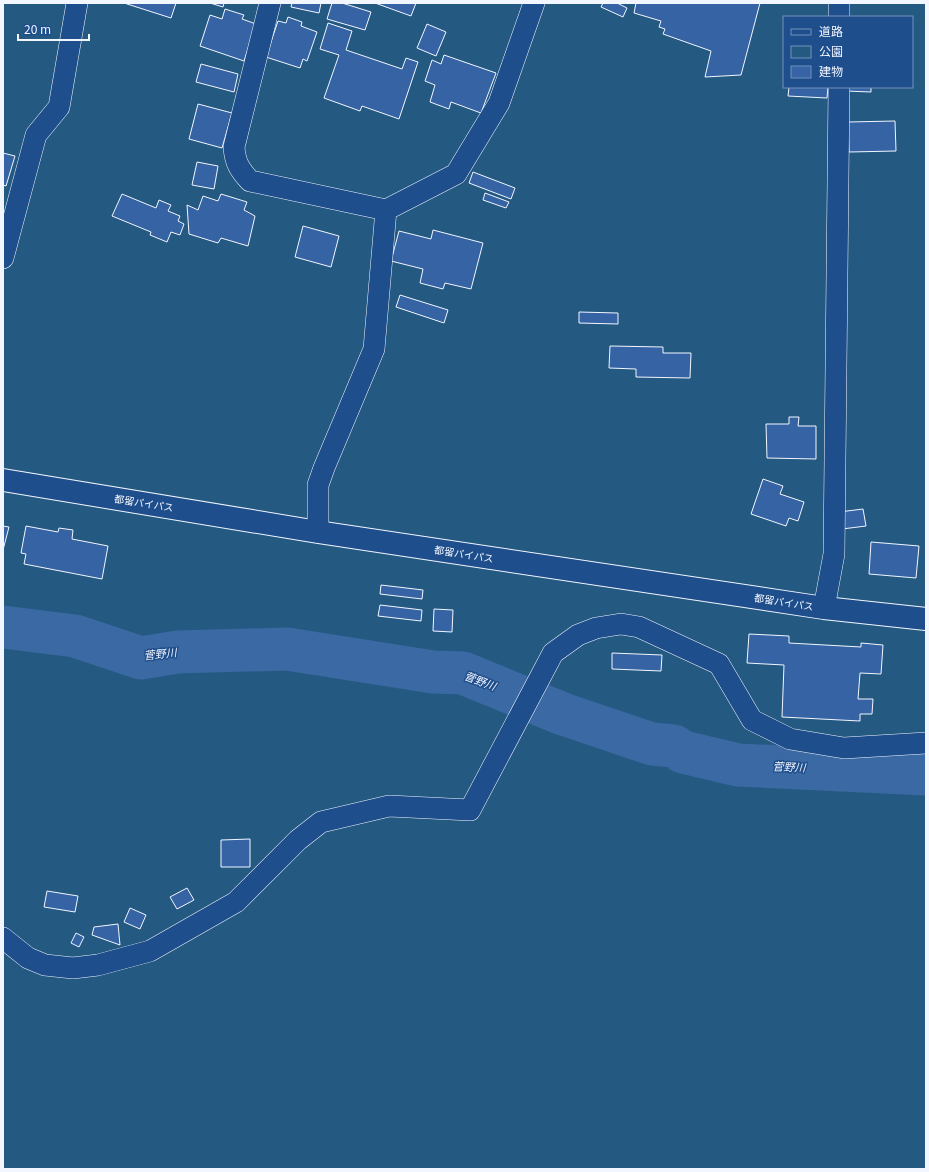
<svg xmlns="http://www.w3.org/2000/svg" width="929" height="1172" viewBox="0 0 929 1172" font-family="Georgia,'Noto Sans JP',serif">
	<rect width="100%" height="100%" fill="#1f4e8c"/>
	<path fill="#245a82" stroke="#a8bbd7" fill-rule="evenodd" d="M3,3H926V1169H3ZM784,17H912V87H784Z"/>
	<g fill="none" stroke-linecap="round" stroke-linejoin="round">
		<path stroke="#3b69a3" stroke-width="43" d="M3,627L75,636L141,658L178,652L287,649L433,672L463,673L563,714L652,744L674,746L683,752L738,765L926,774"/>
	</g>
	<path fill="#3563a3" stroke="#f2f6ff" d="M124,3H176L171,18Z
		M210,3H224L223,7Z
		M292,3H321L319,13L291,7Z
		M332,3H342L371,12L365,30L327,19Z
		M375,3H416L411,16Z
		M603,3H617L627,8L623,17L601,7Z
		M636,3H760L741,75L705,77L711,51L663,34L665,29L659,27L661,21L634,13Z
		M225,9L244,15L242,19L256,24L244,61L200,46L210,15L222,19Z
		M288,17L302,22L301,26L317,32L307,61L303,59L300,68L266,57L278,21L286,23Z
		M328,23L352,31L346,50L402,69L406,58L418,62L399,119L362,106L360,111L324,98L339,55L320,49Z
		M427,24L446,32L436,56L417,48Z
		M444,55L496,73L481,113L451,102L449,109L430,102L435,85L425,81L432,60L441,64Z
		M201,64L238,74L234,92L196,82Z
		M789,87H828L827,98L788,96Z
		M847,87H871V92L846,91Z
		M198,104L232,113L222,148L189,139Z
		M895,121L896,151L849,152L848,122Z
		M3,153L15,156L6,186L3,185Z
		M197,162L218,166L214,189L192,185Z
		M473,172L515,188L511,199L469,183Z
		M485,193L509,202L506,208L483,200Z
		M122,194L156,208L159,200L171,205L168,211L180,216L178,221L184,224L180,235L171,232L167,242L150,235L151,232L112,216Z
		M221,194L247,202L244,210L255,216L248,246L221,238L218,243L189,234L187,205L198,210L203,196L218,201Z
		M303,226L339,236L331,267L295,257Z
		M433,230L483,243L471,289L445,283L443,289L420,283L423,269L391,261L399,231L431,239Z
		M400,295L448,310L444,323L396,307Z
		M579,312L618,313V324L579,323Z
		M610,346L663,347V353H691L690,378L636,377V369L609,368Z
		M789,417H799L798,426H816V459L767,458L766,424H789Z
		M763,479L783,486L780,494L804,502L798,521L789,518L786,526L751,514Z
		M863,509L866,526L842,529L839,512Z
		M3,526L9,527L3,550Z
		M26,526L58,532L59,528L73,530L72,539L108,546L102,579L24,564L26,554L21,553Z
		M871,542L919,546L916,578L869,574Z
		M381,585L423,590L422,599L380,594Z
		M380,605L422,610L421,621L378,616Z
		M434,609L453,610L452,632L433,631Z
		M749,634L789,636V643L861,647V643L883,645L881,674L860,673L858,699H873L872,714H860V721L782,717L784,665L747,663Z
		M612,653L662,655L661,671L612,669Z
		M250,839V867H221V840Z
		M187,888L194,900L177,909L170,897Z
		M47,891L78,896L75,912L44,907Z
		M130,908L146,915L140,929L124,922Z
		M118,924L120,945L92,935L94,927Z
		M76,933L84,937L79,947L71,943Z"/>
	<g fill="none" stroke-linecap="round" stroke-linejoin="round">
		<g stroke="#f2f6ff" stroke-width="22">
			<path id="street" d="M270,3L234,147C235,163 240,170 250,181L386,210L456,174L499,103L534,3
				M839,17V3
				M3,258L36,135L59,107L77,3
				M318,532V485L324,468L374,349L386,210
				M824,608L834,554L839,87
				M3,938L28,958L45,965L73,968L98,965L150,951L236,902L298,840L321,822L389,806L470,810L553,653L578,635L596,628L621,624L639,627L719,664L752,720L790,739L844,748L926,743"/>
		</g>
		<g stroke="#f2f6ff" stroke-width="24">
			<path id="highway" d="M3,480L318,532L824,608L926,619"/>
		</g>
		<use href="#street" stroke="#1f4e8c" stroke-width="21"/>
		<use href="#highway" stroke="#1f4e8c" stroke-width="22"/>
	</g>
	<g text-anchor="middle" stroke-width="3" stroke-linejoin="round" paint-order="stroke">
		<g font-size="10" fill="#f2f6ff" stroke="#1f4e8c">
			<text transform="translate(144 503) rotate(9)" y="4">都留バイパス</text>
			<text transform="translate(464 554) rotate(9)" y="4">都留バイパス</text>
			<text transform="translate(784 602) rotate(9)" y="4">都留バイパス</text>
		</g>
		<g font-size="11" font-style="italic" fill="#f2f6ff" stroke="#1f4e8c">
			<text transform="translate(160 654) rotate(-6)" y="4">菅野川</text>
			<text transform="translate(480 681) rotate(20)" y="4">菅野川</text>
			<text transform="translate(789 767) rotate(3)" y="4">菅野川</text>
		</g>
	</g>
	<rect width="929" height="1172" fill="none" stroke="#f2f6ff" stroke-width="8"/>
	<rect x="783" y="16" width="130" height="72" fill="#1f4e8c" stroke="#7391ba"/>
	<rect x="791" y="29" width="20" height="6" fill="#1f4e8c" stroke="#7391ba"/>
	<text x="819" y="36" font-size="12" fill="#f2f6ff">道路</text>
	<rect x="791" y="46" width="20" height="12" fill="#245a82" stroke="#7391ba"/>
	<text x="819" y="56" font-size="12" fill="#f2f6ff">公園</text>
	<rect x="791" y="66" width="20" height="12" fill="#3563a3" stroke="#7391ba"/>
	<text x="819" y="76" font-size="12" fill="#f2f6ff">建物</text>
	<path d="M18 34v6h71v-6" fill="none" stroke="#f2f6ff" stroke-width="2"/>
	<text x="24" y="34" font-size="12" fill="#f2f6ff" stroke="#1f4e8c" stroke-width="3" paint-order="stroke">20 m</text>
</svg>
